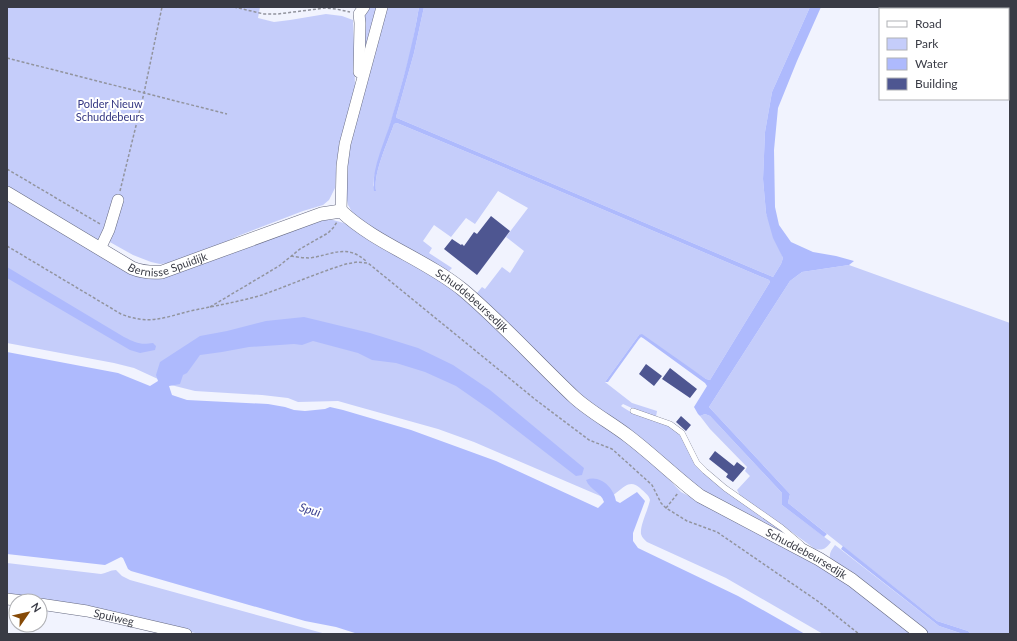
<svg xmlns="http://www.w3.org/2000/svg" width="1017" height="641" viewBox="0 0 1017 641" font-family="Lato,sans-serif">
	<rect width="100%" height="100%" fill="#f1f3fe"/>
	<path fill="#c5cdfa" d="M7,7H260L258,18L274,22L290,20L326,14L342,16L353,20L355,86L337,158L335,188L329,200L323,205L303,211L238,236L213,248L171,263L160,264L151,262L133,255L108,241L102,255L7,190Z
		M367,7H379L369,42L361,59L362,20Z
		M385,7H419L411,51L393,115L374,177L373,185L376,191C373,173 388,142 394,124L397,123L491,162L769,280L770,282L710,380L706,379L639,335L605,382L632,403L657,411L656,417L636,410L623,404L621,406C626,409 632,413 637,415C649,420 663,422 674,429C686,437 687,455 697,465C728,494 762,517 797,541L703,493L587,402L479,300L477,293L482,287L485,289L502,267L510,273L524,251L506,237L528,208L498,191L475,224L466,218L451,237L434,225L423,241L432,248L429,253L452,268L449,271L442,270L355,217L348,205L345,190L348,146Z
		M424,7H810L772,92L765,132L763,179L766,213L783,258L781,264L773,277L397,118L396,117L414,53Z
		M7,201L131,273C148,281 152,279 170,275L321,218L333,220L344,223L436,274L664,474L681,492L817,561L913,634H823L726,578L647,542C645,540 642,538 641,534C640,525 648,510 650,500C649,495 644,492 640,488C626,475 618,498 605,498L474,442L438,429L352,405L338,401L298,402L288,398L262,395L195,391L171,385L134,368L114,363L7,343Z
		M849,265L1010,323V634H971L968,631L937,621L788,503L790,494L709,407L790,281L802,272Z
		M705,414L710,416L782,493V505L831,542C826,548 824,551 815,549L771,517L742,499L737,490L750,476L745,471L747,467L710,429L700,416Z
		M835,545L939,626L963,634H926L831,561C828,554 831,551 835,545Z
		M7,563L101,574C107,573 110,570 116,570L122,576L130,580L326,634H199L101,609L7,597Z"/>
	<path fill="#aebafd" d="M419,7H424L414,53L396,117L397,118L773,277L781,264L783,258L773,238L766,213L763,179L765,132L772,92L810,7H821L797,61L778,108L774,150L775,207L779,225L791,242L813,252L836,256L854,261L849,265L802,272L790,281L709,407L790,494L788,503L827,534L824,537L782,505V493L710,416L705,414L700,416L698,414L694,407L707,386L705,383L643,338L641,337L639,339L608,382H605L639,335L642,334L706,379L710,380L770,282L769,280L491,162L397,123L394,124C388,142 373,173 376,191H374C371,168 386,140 392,117C403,81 413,44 419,7Z
		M7,267L124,337C136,343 140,345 153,343L156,346L155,350L140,353L130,350L7,278Z
		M304,317L370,333L418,348L453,365L490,390L584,468L582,475L576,476L492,411L456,386L425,372L396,363L372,360L358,353L313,341L302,345L294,344L249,347L222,352L200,355L187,373L183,375L180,384L169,386L172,395L187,400L268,404L285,407L294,410L305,411L325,409L330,407L343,410L411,430L496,461L598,508L604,502C601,492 590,490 586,480C600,474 614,488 616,501L620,503L637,492L645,501L633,533V541L638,548L738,596L805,634H358L336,627L305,621L131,571L128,569L123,558L121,557L105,565L7,554V352L118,373L150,386L158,381L156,375L160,362L200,336L227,331L266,321Z
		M843,546L937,621L968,631L971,634H963L939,626L841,549Z"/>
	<path fill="#4e5691" d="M491,216L510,231L477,275L444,249L452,239L461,245L462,244L464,246L474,232L477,234Z
		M646,364L662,376L654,386L639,374Z
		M670,368L697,389L690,398L662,379Z
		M681,416L691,425L686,431L676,422Z
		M715,451L734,466L737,462L745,468L733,482L726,477L728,474L709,459Z"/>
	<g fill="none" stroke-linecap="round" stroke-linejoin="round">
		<g stroke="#656980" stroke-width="6">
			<path id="service" d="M633,411L670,424L682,433L697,463L705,471L725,488L782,528L801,544"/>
		</g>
		<g stroke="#656980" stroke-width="12">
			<g id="minor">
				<path d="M359,72L360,23L359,14L364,7"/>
				<path d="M341,211L342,166L345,144L382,7"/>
				<path d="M100,249L109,230L118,200"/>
				<path d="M7,599L23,601"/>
				<path id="s1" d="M40,604L87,611L186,634"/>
			</g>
		</g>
		<g stroke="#656980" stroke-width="14">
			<g id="tertiary">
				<path id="s2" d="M7,193L132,268C142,272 151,273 162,272L321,214L341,211C376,244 425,259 463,290C502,323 537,362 574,397C589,411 611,423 628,436C653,455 675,477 700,496L819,559L852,580L921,634"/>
			</g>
		</g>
		<path stroke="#92949e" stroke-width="1.5" stroke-dasharray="3 2" stroke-linecap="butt" d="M234,7L264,14H278L325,8L336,9L350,12
			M7,58L227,114
			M7,169L100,224
			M120,191L144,93L162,7
			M7,246L121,314C149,325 163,318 190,311C214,306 238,302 262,295C290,285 317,273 346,264L357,262L368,263L536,400L589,440L612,449L621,457L652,485L661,503L666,508L687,521L717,532L819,602L859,634
			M291,256C297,257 304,258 310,258C332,255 347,243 367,262
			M210,307L279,266L300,249L328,233L333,228L337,222
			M666,508L678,493"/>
		<use href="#service" stroke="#fff" stroke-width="5.5"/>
		<use href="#minor" stroke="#fff" stroke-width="11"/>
		<use href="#tertiary" stroke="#fff" stroke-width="13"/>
	</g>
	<g text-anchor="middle" stroke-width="4" stroke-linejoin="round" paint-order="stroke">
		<g font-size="11" fill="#333682" stroke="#fff">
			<text x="110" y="108">Polder Nieuw<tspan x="110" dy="13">Schuddebeurs</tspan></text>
		</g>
		<g font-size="11" fill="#393b45" stroke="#fff">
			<text dy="4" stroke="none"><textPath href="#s2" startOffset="183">Bernisse Spuidijk</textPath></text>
			<text dy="4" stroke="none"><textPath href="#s2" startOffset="525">Schuddebeursedijk</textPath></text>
			<text dy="4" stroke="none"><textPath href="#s2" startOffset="947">Schuddebeursedijk</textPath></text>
			<text dy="4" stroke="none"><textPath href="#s1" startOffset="75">Spuiweg</textPath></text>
		</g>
		<g font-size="12" font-style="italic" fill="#3e4391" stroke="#fff">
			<text transform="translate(310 510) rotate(17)" y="4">Spui</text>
		</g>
	</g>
	<rect width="1017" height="641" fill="none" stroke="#393b45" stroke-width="16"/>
	<rect x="879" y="8" width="130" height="92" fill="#ffffff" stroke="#b0b1b5"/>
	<rect x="887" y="21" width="20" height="6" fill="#ffffff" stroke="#b0b1b5"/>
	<text x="915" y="28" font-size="12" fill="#393b45">Road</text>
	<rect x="887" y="38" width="20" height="12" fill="#c5cdfa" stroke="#b0b1b5"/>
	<text x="915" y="48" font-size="12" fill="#393b45">Park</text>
	<rect x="887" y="58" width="20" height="12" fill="#aebafd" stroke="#b0b1b5"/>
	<text x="915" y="68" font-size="12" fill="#393b45">Water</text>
	<rect x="887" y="78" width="20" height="12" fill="#4e5691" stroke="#b0b1b5"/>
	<text x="915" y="88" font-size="12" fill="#393b45">Building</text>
	<g transform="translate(28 613) rotate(56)"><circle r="19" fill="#ffffff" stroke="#b0b1b5"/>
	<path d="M0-3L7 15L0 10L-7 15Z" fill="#864a06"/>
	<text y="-6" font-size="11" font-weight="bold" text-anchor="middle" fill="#393b45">N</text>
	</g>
</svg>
